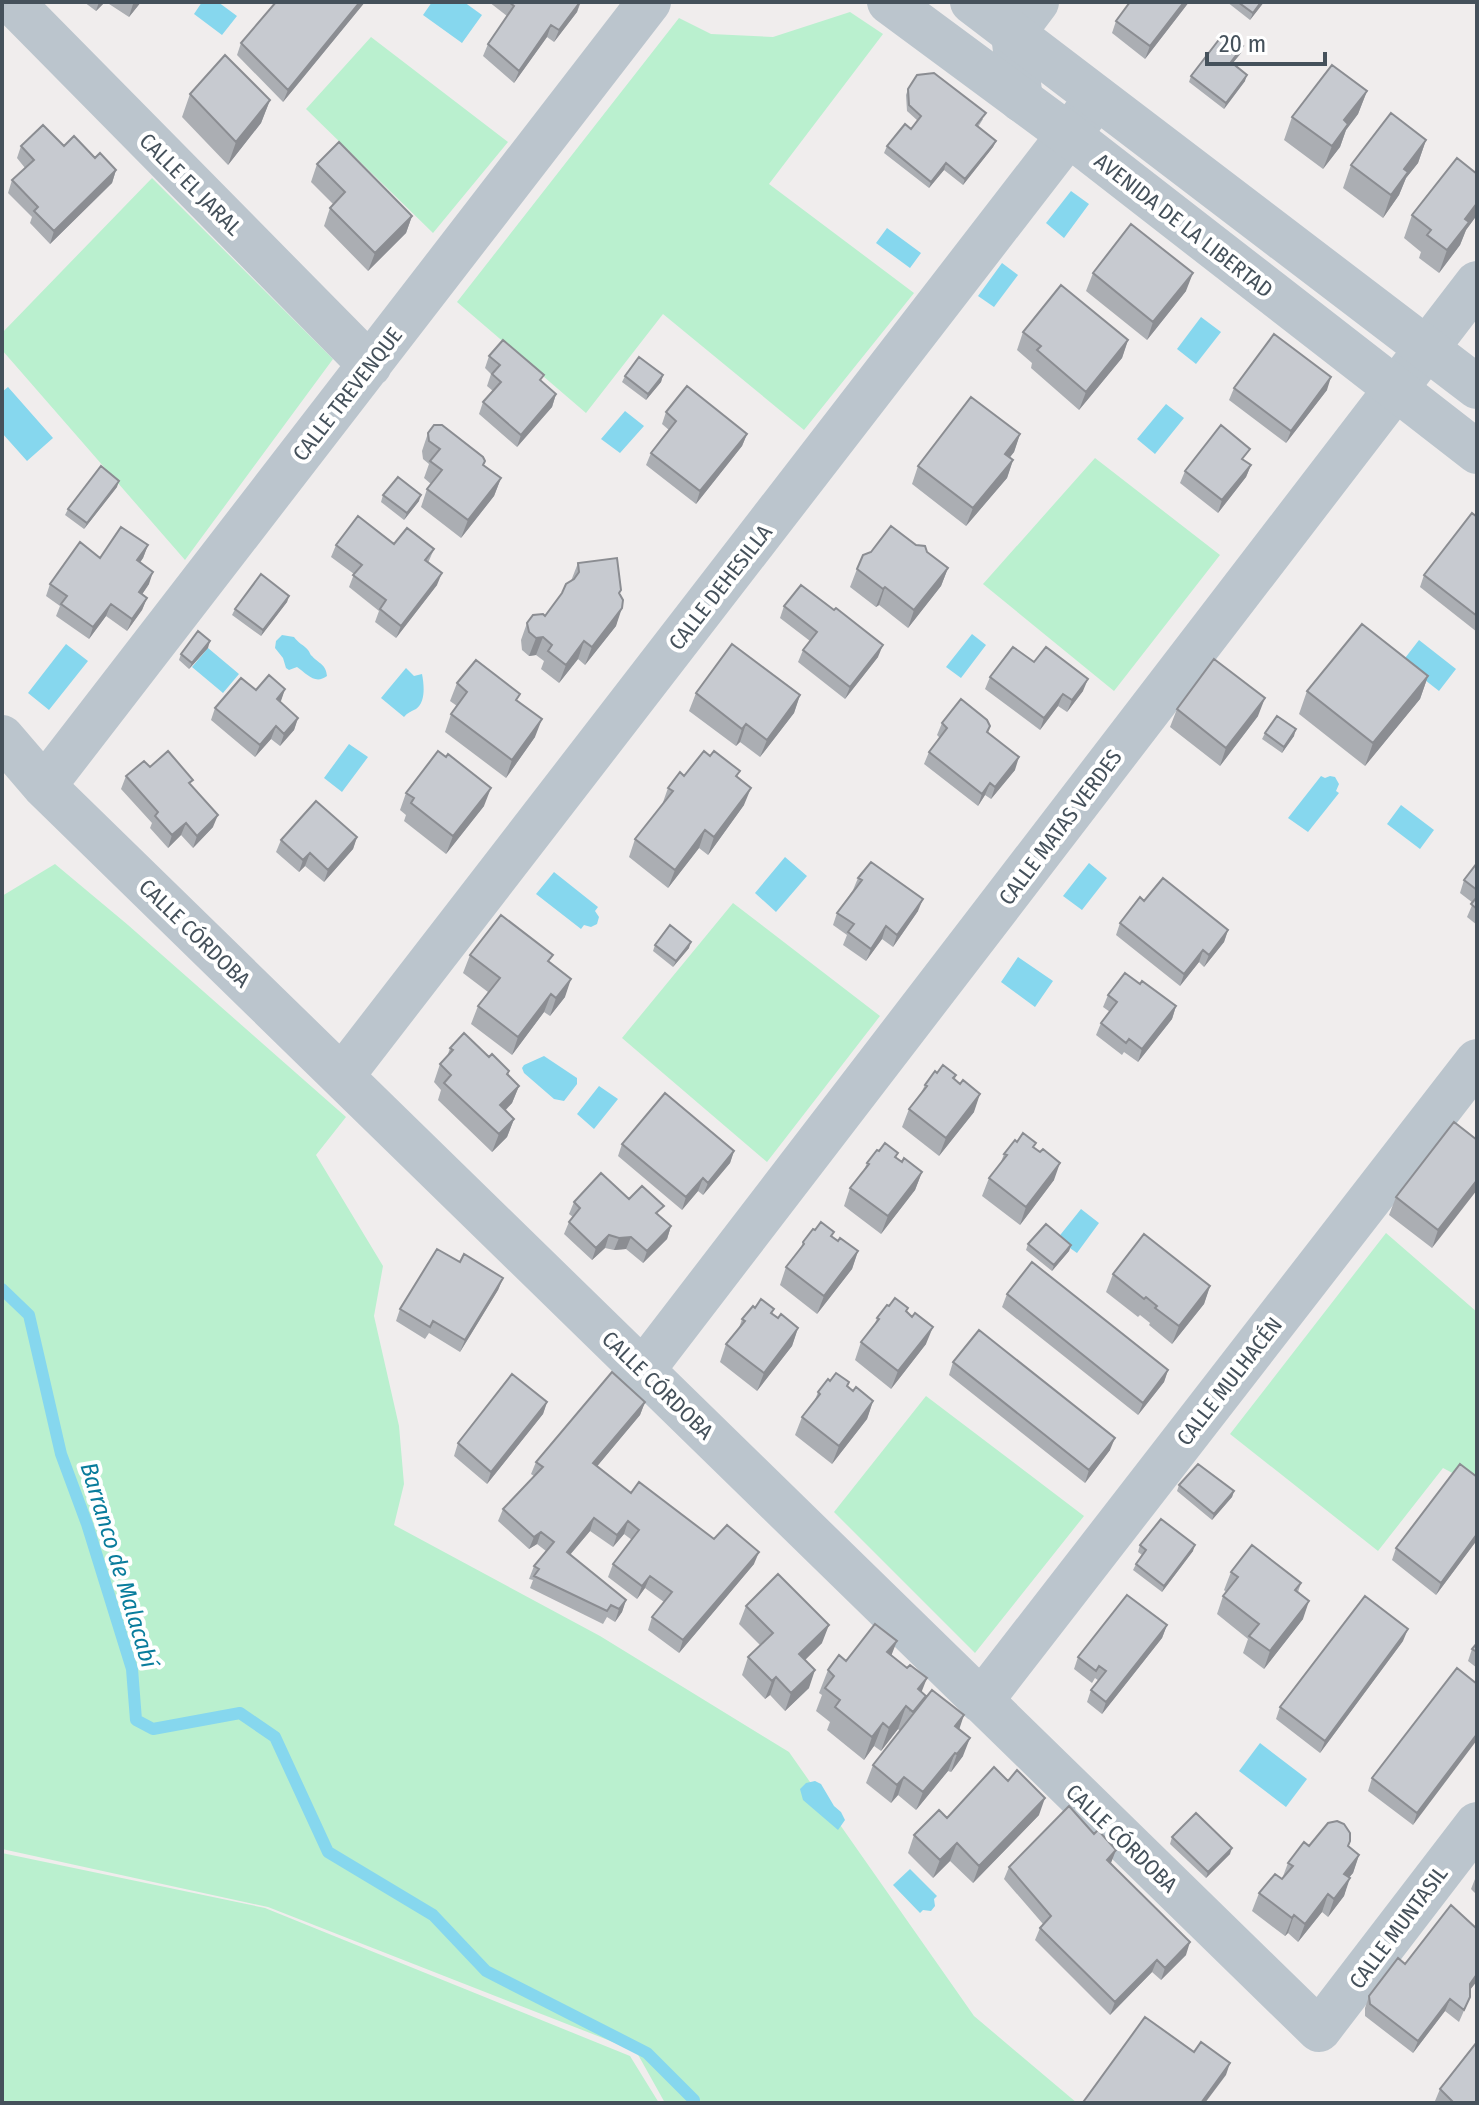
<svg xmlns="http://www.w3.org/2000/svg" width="1479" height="2105" viewBox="0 0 1479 2105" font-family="'Fira Sans Condensed',sans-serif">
	<rect width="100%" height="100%" fill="#f0eded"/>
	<path fill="#baf0cf" d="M850,12L883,34L769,184L914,293L804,430L663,314L586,413L457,302L679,18L711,34L773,37Z
		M371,37L508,142L433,233L306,109Z
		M152,178L333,359L185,560L2,350V333Z
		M1095,458L1220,555L1114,691L983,584Z
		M55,864L128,925L346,1117L316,1155L383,1266L374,1316L399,1426L404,1484L394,1525L600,1636L789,1752L974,2016L1077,2103H665L636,2051L268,1907L2,1849V896Z
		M733,903L880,1016L767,1162L622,1038Z
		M1386,1233L1477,1312V1486L1443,1468L1378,1551L1230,1434Z
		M926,1396L1084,1516L975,1653L834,1512Z
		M2,1853L265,1908L630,2056L659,2103H2Z"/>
	<path fill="#86d7ee" d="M202,2H218L237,16L222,35L194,14Z
		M432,2H464L482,15L462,43L423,15Z
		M1071,191L1089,204L1064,238L1046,223Z
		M887,228L921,253L910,268L876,243Z
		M1002,263L1018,275L994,307L978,296Z
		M1201,317L1221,332L1196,364L1177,349Z
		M8,387L53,438L27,461L2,433V392Z
		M1166,404L1184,418L1155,454L1137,439Z
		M625,411L644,426L620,453L601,439Z
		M972,634L986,645L961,678L946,667Z
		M282,635L294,637C298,643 304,645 308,650C310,652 310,655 312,656C319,664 326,664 327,676C315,685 307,674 297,667L289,670L286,668L283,658L275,648L276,641Z
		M1419,640L1456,669L1439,691L1402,662Z
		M66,644L88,661L49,710L28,693Z
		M208,648L239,674L223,693L192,667Z
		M406,668L414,676L422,674C424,684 426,702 416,709C412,711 407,713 404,717L381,698Z
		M349,744L368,757L342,792L324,778Z
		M1321,776L1325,778L1330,776L1335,777L1339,784L1336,791L1339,793L1308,832L1288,818Z
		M1401,805L1434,830L1420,849L1387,824Z
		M785,857L807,876L776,912L755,893Z
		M1089,863L1107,878L1082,910L1063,896Z
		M554,872L598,907L595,911L599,917L597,924L591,927L584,925L581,929L536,894Z
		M1018,957L1053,981L1035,1007L1001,982Z
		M544,1056L577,1078V1084L564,1101L554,1099L524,1073L522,1068L524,1065Z
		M599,1086L618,1099L594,1129L577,1114Z
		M1081,1209L1099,1223L1077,1253L1057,1239Z
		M1260,1743L1307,1779L1286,1807L1239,1771Z
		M815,1781L821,1784L834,1806L841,1812L845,1820L838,1830L803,1800L800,1789L806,1783Z
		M910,1869L937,1896L934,1899L935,1906L931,1911L923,1910L920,1913L893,1885Z"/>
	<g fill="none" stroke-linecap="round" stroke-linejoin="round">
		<path stroke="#86d7ee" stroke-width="12" d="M2,1289L29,1315L61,1454L87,1524L132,1669L136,1720L153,1729L240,1713L275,1737L328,1852L433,1915L486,1971L647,2053L694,2100V2103"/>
		<path stroke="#bbc5cd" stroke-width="44" d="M12,2L370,365
			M1021,100L1013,34L1037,2
			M2,737L44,786L1319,2030L1477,1824
			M44,786L649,2
			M342,1076L1097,98
			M643,1370L1477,283
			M981,1701L1477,1061"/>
		<path stroke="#bbc5cd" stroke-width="44" d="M889,2L1069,135L1477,452
			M972,2L1477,387"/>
	</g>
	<path fill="#abaeb3" d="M84,2H105L96,11Z
		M106,2H141L129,17Z
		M276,2H365L283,102L237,55L241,43Z
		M489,2H581L577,12L554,42L547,37L514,83L483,56L488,44L507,16Z
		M1189,2L1145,59L1112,33L1116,21Z
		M1227,2H1264L1250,20Z
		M1241,53L1232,64L1245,81L1224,109L1189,82L1191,76Z
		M908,89L983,119L978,127L996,141L993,147L963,185L944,170L929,188L884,153L887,146L911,129L918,121L907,111L906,95Z
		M1367,91L1358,114L1346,130L1340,147L1323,169L1284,140L1292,117Z
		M190,94L270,100L261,123L228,165L182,117Z
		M1426,140L1418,163L1406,178L1399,195L1383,218L1343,188L1351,165Z
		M21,146H64L95,158L116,170L112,183L50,244L30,223L32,217L8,193L12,180L25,168L17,158Z
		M317,164L412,216L406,233L368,271L324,226L330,208L333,204L311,182Z
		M1477,174V215L1466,230L1460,245L1439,273L1419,258L1421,252L1404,238L1412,215Z
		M1093,273L1186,291L1147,340L1086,291Z
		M1023,332L1128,340L1122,358L1079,410L1031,368L1032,363L1017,350Z
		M489,356L542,382L556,394L552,407L517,447L479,414L483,402L493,391L487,386L491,374L485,368Z
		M663,375L661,382L646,400L622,382L625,376Z
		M1234,388L1327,390L1286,443L1229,400Z
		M666,412L747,434L742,446L696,504L646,465L651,453L669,430L662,424Z
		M428,433L484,465L501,478L494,496L461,538L421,507L427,489L431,484L424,478L429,464L423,459L422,451Z
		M1020,434L1014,452L1010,457L1013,460L1007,478L966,526L912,484L918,466Z
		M1245,461L1251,465L1246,477L1218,513L1180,483L1185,471Z
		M117,487L84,529L65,515L68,509Z
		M383,495L419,501L404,520L381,502Z
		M1477,517V632L1420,587L1424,575Z
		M394,544L434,549L428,563L437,585L396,638L375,622L379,611L349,587L354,574L331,557L336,545Z
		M148,545L143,558L140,562L149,584L142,594L147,598L142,610L127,631L106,616L89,639L56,616L60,606L46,596L50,584L100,558Z
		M916,545L948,568L941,586L908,628L879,605L876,607L850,587L857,569Z
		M578,563L620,595L616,626L585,665L578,659L559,683L541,669L544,661L536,655L529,656L522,650L521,640L527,623L545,616L571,581Z
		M289,596L287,602L261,636L232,615L235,609Z
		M784,606L878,657L845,699L798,662L803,650L810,641L780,618Z
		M208,648L189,669L179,660L181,654Z
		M1034,662L1083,691L1067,712L1058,706L1040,730L985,689L990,677Z
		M1428,676L1420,699L1365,766L1299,714L1307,691Z
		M457,683L517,701L535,737L506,778L445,732L451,714L457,706L450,701Z
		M285,689L280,702L298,718L294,730L280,746L271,739L255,757L211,720L215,708L256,690Z
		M696,693L800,695L794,713L760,757L740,742L736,746L689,711Z
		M1177,709L1258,716L1220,766L1170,727Z
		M942,723L990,726L988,733L1015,770L991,799L985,795L978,806L924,764L929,752L940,738L937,735Z
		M1265,733L1294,736L1282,753L1262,739Z
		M710,756L740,771L737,777L744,805L708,855L699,848L668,888L629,857L635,839L662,805L668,788Z
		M150,767L191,786L213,827L193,848L181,835L168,848L150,828L152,823L121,789L126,776Z
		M406,793L484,806L446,854L404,821L406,815L400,810Z
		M357,837L353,849L324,882L305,866L299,872L276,852L281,840Z
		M1477,863V925L1467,917L1473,903L1460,893L1464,880Z
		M858,878L918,911L893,947L882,939L866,961L843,945L847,935L833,925L837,913L853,890Z
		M1144,901L1228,930L1224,942L1204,967L1199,962L1180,986L1116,935L1120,923Z
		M655,945L689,948L673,967L653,951Z
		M470,955L550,963L565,997L550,1016L544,1012L512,1055L471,1024L478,1006L488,992L463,973Z
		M1140,984L1176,1006L1172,1019L1138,1062L1124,1052L1122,1055L1096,1035L1101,1023L1110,1012L1103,1007L1108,995Z
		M450,1048L489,1057L509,1071L508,1075L519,1086L512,1103L505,1111L514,1119L507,1137L492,1152L438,1100L441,1090L434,1082L440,1064L447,1057Z
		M937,1073L956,1075L955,1079L974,1112L939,1156L902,1127L909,1109L921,1093L925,1085Z
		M1477,1140L1432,1248L1389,1215L1396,1197Z
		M1017,1142L1035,1148L1054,1180L1020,1225L982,1196L989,1178L1001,1162L1004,1154Z
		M622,1144L734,1151L730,1163L703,1195L698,1191L682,1210L618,1156Z
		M879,1151L898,1153L896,1158L922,1172L915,1190L881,1234L844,1206L850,1188L864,1170L867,1163Z
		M629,1199L660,1216L671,1226L667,1239L643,1263L626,1249L614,1250L605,1248L592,1260L564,1234L569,1222L573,1217L569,1214L574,1202Z
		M815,1230L834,1232L832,1236L838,1241L858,1251L852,1269L817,1314L780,1285L786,1267L800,1250L803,1242Z
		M1028,1244L1071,1245L1069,1251L1052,1271L1026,1250Z
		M460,1262L503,1278L498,1290L460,1352L429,1333L425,1339L396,1321L400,1309Z
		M1113,1274L1210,1286L1204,1304L1172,1344L1149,1325L1150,1323L1140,1315L1138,1317L1106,1292Z
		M1007,1294L1168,1370L1164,1382L1138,1415L1002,1307Z
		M889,1306L907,1312L926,1344L891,1389L855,1360L861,1342L874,1326L877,1318Z
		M755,1308L774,1309L772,1314L798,1328L792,1346L757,1391L720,1362L726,1344L739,1328L742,1319Z
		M953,1362L1110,1450L1085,1483L949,1375Z
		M830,1381L847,1387L873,1401L867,1419L832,1464L795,1435L802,1417L815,1400L818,1392Z
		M547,1402L543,1414L487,1484L454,1456L458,1443Z
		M645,1402L640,1415L597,1466L631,1493L714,1539L754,1564L679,1653L648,1630L652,1617L664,1602L645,1588L637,1599L608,1577L613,1564L632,1540L624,1534L613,1547L590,1531L570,1555L626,1600L622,1612L615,1622L607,1617L603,1624L530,1588L533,1580L529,1579L534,1566L546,1551L537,1544L529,1549L498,1521L503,1509L534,1476L531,1474L536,1462Z
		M1179,1485L1234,1491L1232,1497L1212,1520L1177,1491Z
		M1477,1540L1436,1595L1392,1560L1396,1548Z
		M1140,1545L1193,1551L1162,1592L1133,1570L1136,1564L1142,1555L1138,1552Z
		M1231,1572L1301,1583L1298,1592L1303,1619L1264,1669L1243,1653L1248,1639L1217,1614L1223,1596L1226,1592L1224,1590Z
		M746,1606L822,1643L805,1660L809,1688L785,1711L770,1695L765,1699L742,1675L748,1657L760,1645L739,1624Z
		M1167,1625L1162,1638L1102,1714L1087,1702L1091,1690L1099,1681L1095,1678L1092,1683L1074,1669L1078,1657Z
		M1403,1641L1320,1753L1276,1719L1280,1707Z
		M1477,1643V1668L1468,1661L1472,1649Z
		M891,1656L922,1692L925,1700L959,1729L963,1756L951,1772L948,1771L916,1810L898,1795L891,1803L866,1783L873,1765L900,1731L898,1729L881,1751L874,1746L864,1760L827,1730L830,1722L816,1711L822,1695L819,1693L828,1670L846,1661Z
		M1477,1684L1413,1825L1368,1791L1372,1778Z
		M1039,1815L973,1883L950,1861L933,1878L908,1853L914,1835L947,1818Z
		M1172,1837L1230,1854L1206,1878L1170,1844Z
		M1309,1846H1349L1359,1855L1353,1873L1349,1877L1344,1896L1328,1917L1322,1912L1298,1942L1288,1933L1285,1936L1252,1911L1259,1893L1282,1879L1288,1863Z
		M1111,1863L1186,1955L1161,1980L1152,1972L1110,2015L1035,1940L1040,1928L1043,1924L1004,1879L1009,1867Z
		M1477,1874V1895L1471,1889Z
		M1477,1929V1981L1470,1990V1997L1459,2022L1445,2011L1413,2053L1365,2016V2008L1369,1996L1405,1964Z
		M1440,2089L1477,2103H1437L1435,2101Z"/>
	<path fill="#8b8d92" d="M99,2H105L96,11Z
		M135,2H141L129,17L133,4Z
		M360,2H365L283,102L288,90Z
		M580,2L577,12L554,42L559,30Z
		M1184,2H1189L1145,59L1150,46Z
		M1261,2H1264L1250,20L1253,13Z
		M551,25L547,37L514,83L519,71Z
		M1243,46L1241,53L1228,69L1231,62Z
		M1247,75L1245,81L1224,109L1226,103Z
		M1367,91L1358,114L1346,130L1340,147L1323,169L1332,146L1344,120Z
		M270,100L261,123L228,165L236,142Z
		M1426,140L1418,163L1406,178L1399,195L1383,218L1391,195L1404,169Z
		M996,141L993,147L963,185L965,179Z
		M946,163L944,170L929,188L931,182Z
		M116,170L112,183L50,244L54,231Z
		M1477,203V215L1466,230L1460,245L1439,273L1447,250L1465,219Z
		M412,216L406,233L368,271L375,253Z
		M1193,273L1186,291L1147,340L1153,322Z
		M1128,340L1122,358L1079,410L1086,392Z
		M663,375L661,382L646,400L648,394Z
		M1331,377L1327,390L1286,443L1291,431Z
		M556,394L552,407L517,447L521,435Z
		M747,434L742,446L696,504L700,491Z
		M1020,434L1014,452L999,471L1005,454Z
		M1013,460L1007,478L966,526L973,508Z
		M1251,465L1246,477L1218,513L1222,500Z
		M501,478L494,496L461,538L468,520Z
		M119,481L117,487L84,529L87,523Z
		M421,495L419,501L404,520L407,513Z
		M148,545L143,558L133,573L137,560Z
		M948,568L941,586L908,628L914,610Z
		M153,572L149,584L135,605L139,592Z
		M442,573L437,585L396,638L401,626Z
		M885,587L879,605L876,607L883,589Z
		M289,596L287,602L261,636L263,630Z
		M147,598L142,610L127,631L132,619Z
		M111,604L106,616L89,639L93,627Z
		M622,608L616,626L585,665L592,647Z
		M543,637L536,655L529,656L536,638Z
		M210,641L208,648L189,669L192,663Z
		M584,641L578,659L559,683L566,665Z
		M883,645L878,657L845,699L850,687Z
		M1428,676L1420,699L1365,766L1373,743Z
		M1088,679L1083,691L1067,712L1072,700Z
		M285,689L281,701L272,712L277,699Z
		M1063,694L1058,706L1040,730L1044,718Z
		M800,695L794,713L760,757L767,740Z
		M1265,698L1258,716L1220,766L1226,748Z
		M298,718L294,730L280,746L284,734Z
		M542,719L535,737L506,778L512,760Z
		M746,724L740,742L736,746L742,729Z
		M276,726L271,739L255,757L260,745Z
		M1296,729L1294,736L1282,753L1284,747Z
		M1019,757L1015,770L991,799L995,787Z
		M990,783L985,795L978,806L982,794Z
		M491,788L484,806L446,854L453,836Z
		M751,788L744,805L708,855L714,837Z
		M218,815L213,827L193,848L197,836Z
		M186,823L181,835L168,848L172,835Z
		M705,830L699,848L668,888L675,870Z
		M357,837L353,849L324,882L328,870Z
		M310,853L305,866L299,872L303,860Z
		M923,899L918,911L893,947L897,935Z
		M886,926L882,939L866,961L871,949Z
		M1228,930L1224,942L1204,967L1209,955Z
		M691,942L689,948L673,967L676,961Z
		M1203,950L1199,962L1180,986L1184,974Z
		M571,979L565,997L550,1016L556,998Z
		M551,994L544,1012L512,1055L518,1037Z
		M1176,1006L1172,1019L1138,1062L1142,1049Z
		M519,1086L512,1103L493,1123L500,1105Z
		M980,1094L974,1112L939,1156L946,1138Z
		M514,1119L507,1137L492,1152L499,1134Z
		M734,1151L730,1163L703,1195L708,1183Z
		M1060,1163L1054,1180L1020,1225L1026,1207Z
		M922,1172L915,1190L881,1234L888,1216Z
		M703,1178L698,1191L682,1210L686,1197Z
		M1477,1180V1190L1432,1248L1438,1230Z
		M671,1226L667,1239L643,1263L647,1251Z
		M609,1235L605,1248L592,1260L596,1248Z
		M631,1237L626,1249L614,1250L619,1238Z
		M1071,1245L1069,1251L1052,1271L1054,1265Z
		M858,1251L852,1269L817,1314L824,1296Z
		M503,1278L498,1290L460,1352L465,1340Z
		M1210,1286L1204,1304L1172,1344L1179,1326Z
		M933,1327L926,1344L891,1389L898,1371Z
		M798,1328L792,1346L757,1391L764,1373Z
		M1168,1370L1164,1382L1138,1415L1143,1403Z
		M873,1401L867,1419L832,1464L839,1446Z
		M547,1402L543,1414L487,1484L491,1472Z
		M645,1402L640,1415L589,1476L593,1463Z
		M1115,1438L1110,1450L1085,1483L1089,1470Z
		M1234,1491L1232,1497L1212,1520L1214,1514Z
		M594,1518L590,1531L562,1564L567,1552Z
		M628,1521L624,1534L613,1547L617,1535Z
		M541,1532L537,1544L529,1549L534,1537Z
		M1477,1534V1540L1436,1595L1441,1583Z
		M1195,1545L1193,1551L1162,1592L1164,1586Z
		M759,1552L754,1564L679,1653L683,1640Z
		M650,1576L645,1588L637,1599L642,1586Z
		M626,1600L622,1612L615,1622L619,1609Z
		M1309,1601L1303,1619L1264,1669L1270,1651Z
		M829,1625L822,1643L793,1672L799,1654Z
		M1167,1625L1162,1638L1102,1714L1106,1702Z
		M1408,1629L1403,1641L1320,1753L1325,1741Z
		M897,1641L888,1664L887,1652Z
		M815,1670L809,1688L785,1711L791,1693Z
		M776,1677L770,1695L765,1699L772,1681Z
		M927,1678L918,1701L909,1712L918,1689Z
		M906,1706L898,1729L881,1751L889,1728Z
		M964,1715L958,1733L955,1726Z
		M883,1723L874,1746L864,1760L872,1737Z
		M1477,1734V1740L1413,1825L1417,1813Z
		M970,1738L963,1756L951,1772L957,1754Z
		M955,1753L948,1771L916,1810L923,1792Z
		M904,1777L898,1795L891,1803L897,1785Z
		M1045,1798L1039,1815L973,1883L979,1866Z
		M957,1843L950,1861L933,1878L940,1860Z
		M1232,1848L1230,1854L1206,1878L1208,1872Z
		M1116,1850L1111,1863L1103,1872L1107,1860Z
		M1359,1855L1353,1873L1338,1891L1344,1874Z
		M1350,1878L1344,1896L1328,1917L1334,1899Z
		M1328,1894L1322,1912L1298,1942L1305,1924Z
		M1294,1915L1288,1933L1285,1936L1292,1918Z
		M1190,1942L1186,1955L1161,1980L1165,1968Z
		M1157,1960L1152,1972L1110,2015L1115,2002Z
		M1477,1974V1981L1465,1996L1470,1984Z
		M1450,1999L1445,2011L1413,2053L1418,2041Z
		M1230,2063L1226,2075L1205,2103H1201Z"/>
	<path fill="#c7cad0" stroke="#8b8d92" stroke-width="2" d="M276,2H360L288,90L241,43Z
		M509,2H580L559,30L551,25L519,71L488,44L514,6Z
		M1130,2H1184L1150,46L1116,21Z
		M1238,2H1261L1253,13Z
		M1224,33L1243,46L1231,62L1247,75L1226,103L1191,76Z
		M225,55L270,100L236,142L190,94Z
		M1332,65L1367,91L1344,120L1348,124L1332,146L1292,117Z
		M934,73L986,113L976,125L996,141L965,179L946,163L931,182L887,146L905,124L911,129L921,116L909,105L908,89L917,75Z
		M1391,113L1426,140L1404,169L1408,172L1391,195L1351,165Z
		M43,125L64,146L74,136L95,158L100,153L116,170L54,231L34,211L38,207L12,180L34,160L21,146Z
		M339,142L412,216L375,253L330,208L345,192L317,164Z
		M1457,158L1477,174V203L1465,219L1469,222L1447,250L1427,235L1431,230L1412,215Z
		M1131,224L1193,273L1153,322L1093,273Z
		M1061,285L1128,340L1086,392L1037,350L1041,346L1023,332Z
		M1274,334L1331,377L1291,431L1234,388Z
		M503,340L544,375L540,380L556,394L521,435L483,402L501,382L492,374L500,365L489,356Z
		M639,357L663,375L648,394L625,376Z
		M687,386L747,434L700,491L651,453L676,421L666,412Z
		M971,397L1020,434L1005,454L1013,460L973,508L918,466Z
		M434,425H442L483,457L485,461L483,465L501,478L468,520L427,489L442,470L430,461L440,449L429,441L428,433Z
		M1221,425L1250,449L1242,459L1251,465L1222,500L1185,471Z
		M101,466L119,481L87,523L68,509Z
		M398,477L421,495L407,513L383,495Z
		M1472,513L1477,517V616L1424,575Z
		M358,516L394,544L407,528L434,549L425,560L442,573L401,626L380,609L386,600L353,575L362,565L336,545Z
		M891,526L916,545L925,546L927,552L948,568L914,610L885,587L883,589L857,569L863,555L871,552Z
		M121,527L148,545L137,560L153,572L139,592L147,598L132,619L111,604L93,627L61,604L67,596L50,584L80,542L100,558Z
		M617,558L621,590L619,593L623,600L622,608L592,647L584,641L566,665L548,651L552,645L543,637L536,638L529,632L527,623L533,615L543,614L545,616L562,593L566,584L574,579L579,572L578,563Z
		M261,574L289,596L263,630L235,609Z
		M801,585L834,610L836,608L883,645L850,687L803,650L817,632L784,606Z
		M1362,624L1428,676L1373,743L1307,691Z
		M198,631L210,641L192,663L181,654Z
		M732,644L800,695L767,740L746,724L742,729L696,693Z
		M1013,647L1034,662L1046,647L1088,679L1072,700L1063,694L1044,718L990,677Z
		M1214,659L1265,698L1226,748L1177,709Z
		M476,660L520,694L516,700L542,719L512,760L451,714L467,692L457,683Z
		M269,675L285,689L277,699L298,718L284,734L276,726L260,745L215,708L241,678L256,690Z
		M961,699L987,720L990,726L987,732L1019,757L995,787L990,783L982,794L929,752L947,728L942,723Z
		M1277,716L1296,729L1284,747L1265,733Z
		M168,751L193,780L189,783L218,815L197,836L186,823L172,835L155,816L158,812L126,776L144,761L150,767Z
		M438,751L446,757L448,754L491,788L453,836L411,803L414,798L406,793Z
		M704,751L710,756L714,751L740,771L736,776L751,788L714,837L705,830L675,870L635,839L673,791L668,788L680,772L684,776Z
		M316,801L357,837L328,870L310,853L303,860L281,840Z
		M871,862L923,899L897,935L886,926L871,949L848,932L854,924L837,913L862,880L858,878Z
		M1477,863V890L1464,880Z
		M1163,878L1228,930L1209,955L1203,950L1184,974L1120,923L1140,897L1144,901Z
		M1477,897V909L1471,904Z
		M501,915L553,955L548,961L571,979L556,998L551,994L518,1037L478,1006L500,978L470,955Z
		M670,925L691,942L676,961L655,945Z
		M1125,973L1140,984L1142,981L1176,1006L1142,1049L1129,1039L1126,1043L1101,1023L1117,1002L1108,995Z
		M464,1033L489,1057L492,1054L509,1071L507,1074L519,1086L500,1105L514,1119L499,1134L444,1083L451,1075L440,1064L453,1050L450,1048Z
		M943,1065L956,1075L953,1078L960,1084L963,1080L980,1094L946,1138L909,1109L927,1086L925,1085L935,1071L937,1073Z
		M665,1093L734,1151L708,1183L703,1178L686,1197L622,1144Z
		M1454,1122L1477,1140V1180L1438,1230L1396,1197Z
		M1023,1133L1036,1143L1033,1147L1040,1152L1043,1149L1060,1163L1026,1207L989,1178L1007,1155L1004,1154L1015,1140L1017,1142Z
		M885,1143L898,1153L895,1157L902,1162L904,1158L922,1172L888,1216L850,1188L869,1164L867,1163L877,1150L879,1151Z
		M601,1173L629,1199L642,1186L664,1206L656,1213L671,1226L647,1251L631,1237L619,1238L609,1235L596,1248L569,1222L580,1208L574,1202Z
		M821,1222L834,1232L831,1236L838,1241L840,1238L858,1251L824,1296L786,1267L804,1244L803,1242L813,1229L815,1230Z
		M1046,1224L1071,1245L1054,1265L1028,1244Z
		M1144,1234L1210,1286L1179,1326L1155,1308L1157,1306L1146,1297L1144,1299L1113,1274Z
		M437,1249L460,1262L464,1254L503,1278L465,1340L433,1321L430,1327L400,1309Z
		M1032,1262L1168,1370L1143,1403L1007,1294Z
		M895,1298L908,1308L906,1311L912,1317L915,1313L933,1327L898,1371L861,1342L879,1319L877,1318L887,1305L889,1306Z
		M761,1299L774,1309L771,1313L778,1318L781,1314L798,1328L764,1373L726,1344L745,1321L742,1319L753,1306L755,1308Z
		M979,1330L1115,1438L1089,1470L953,1362Z
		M612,1372L645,1402L593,1463L631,1493L639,1482L714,1539L727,1525L759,1552L683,1640L652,1617L672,1592L650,1576L642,1586L613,1564L639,1530L628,1521L617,1535L594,1518L567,1552L626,1600L619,1609L611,1605L607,1611L534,1576L539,1569L534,1566L554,1542L541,1532L534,1537L503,1509L543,1467L536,1462Z
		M836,1373L849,1382L847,1386L853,1391L856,1387L873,1401L839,1446L802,1417L820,1394L818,1392L828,1379L830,1381Z
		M512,1374L547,1402L491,1472L458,1443Z
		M1198,1464L1234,1491L1214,1514L1179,1485Z
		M1460,1464L1477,1477V1534L1441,1583L1396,1548Z
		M1161,1519L1195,1545L1164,1586L1136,1564L1146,1550L1140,1545Z
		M1252,1545L1301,1583L1295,1590L1309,1601L1270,1651L1249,1636L1259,1624L1223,1596L1238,1577L1231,1572Z
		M778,1574L829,1625L799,1654L815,1670L791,1693L776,1677L772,1681L748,1657L773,1633L746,1606Z
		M1127,1595L1167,1625L1106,1702L1091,1690L1106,1671L1099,1666L1096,1671L1078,1657Z
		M1365,1596L1408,1629L1325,1741L1280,1707Z
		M875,1624L897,1641L887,1652L907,1668L910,1665L927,1678L918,1689L926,1696L913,1712L906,1706L889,1728L883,1723L872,1737L835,1707L840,1700L825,1688L834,1676L828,1670L839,1655L846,1661Z
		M1477,1643V1652L1472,1649Z
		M1457,1668L1477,1684V1734L1417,1813L1372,1778Z
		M932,1690L964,1715L955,1726L970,1738L957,1754L955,1753L923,1792L904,1777L897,1785L873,1765Z
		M994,1767L1008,1781L1017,1770L1045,1798L979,1866L957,1843L940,1860L914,1835L939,1810L947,1818Z
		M1069,1806L1094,1834L1098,1830L1116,1850L1107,1860L1190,1942L1165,1968L1157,1960L1115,2002L1040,1928L1051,1916L1009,1867Z
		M1196,1813L1232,1848L1208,1872L1172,1837Z
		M1337,1821L1344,1824L1350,1833V1841L1348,1846L1359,1855L1344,1874L1350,1878L1334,1899L1328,1894L1305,1924L1294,1915L1292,1918L1259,1893L1275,1874L1282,1879L1293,1866L1288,1863L1304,1842L1309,1846L1328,1823Z
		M1451,1905L1477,1929V1974L1470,1984V1997L1464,2010L1450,1999L1418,2041L1370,2004L1369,1996L1398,1958L1405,1964Z
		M1145,2017L1194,2052L1201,2042L1230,2063L1201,2103H1087L1084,2101Z
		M1477,2042V2103H1454L1440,2089Z"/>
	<g text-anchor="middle" stroke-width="8" stroke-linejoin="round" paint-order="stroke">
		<g font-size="22" fill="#45515b" stroke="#fff">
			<text transform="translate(191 184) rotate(45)" y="8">CALLE EL JARAL</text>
			<text transform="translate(1184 225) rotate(38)" y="8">AVENIDA DE LA LIBERTAD</text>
			<text transform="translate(347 394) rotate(-52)" y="8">CALLE TREVENQUE</text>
			<text transform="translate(720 587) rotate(-52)" y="8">CALLE DEHESILLA</text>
			<text transform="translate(1060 827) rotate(-53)" y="8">CALLE MATAS VERDES</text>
			<text transform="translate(195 933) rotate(44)" y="8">CALLE CÓRDOBA</text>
			<text transform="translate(1229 1381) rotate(-52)" y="8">CALLE MULHACÉN</text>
			<text transform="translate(658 1385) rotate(44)" y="8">CALLE CÓRDOBA</text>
			<text transform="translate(1122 1838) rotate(44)" y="8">CALLE CÓRDOBA</text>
			<text transform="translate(1398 1927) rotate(-53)" y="8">CALLE MUNTASIL</text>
		</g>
		<g font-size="24" font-style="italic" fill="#097c9c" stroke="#fff">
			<text transform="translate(119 1565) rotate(73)" y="8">Barranco de Malacabí</text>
		</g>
	</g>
	<rect width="1479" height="2105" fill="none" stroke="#45515b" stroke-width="8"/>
	<path d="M1207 52v12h118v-12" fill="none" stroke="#45515b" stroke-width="4"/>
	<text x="1219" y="52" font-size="24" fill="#45515b" stroke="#ffffff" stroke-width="6" paint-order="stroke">20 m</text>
</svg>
